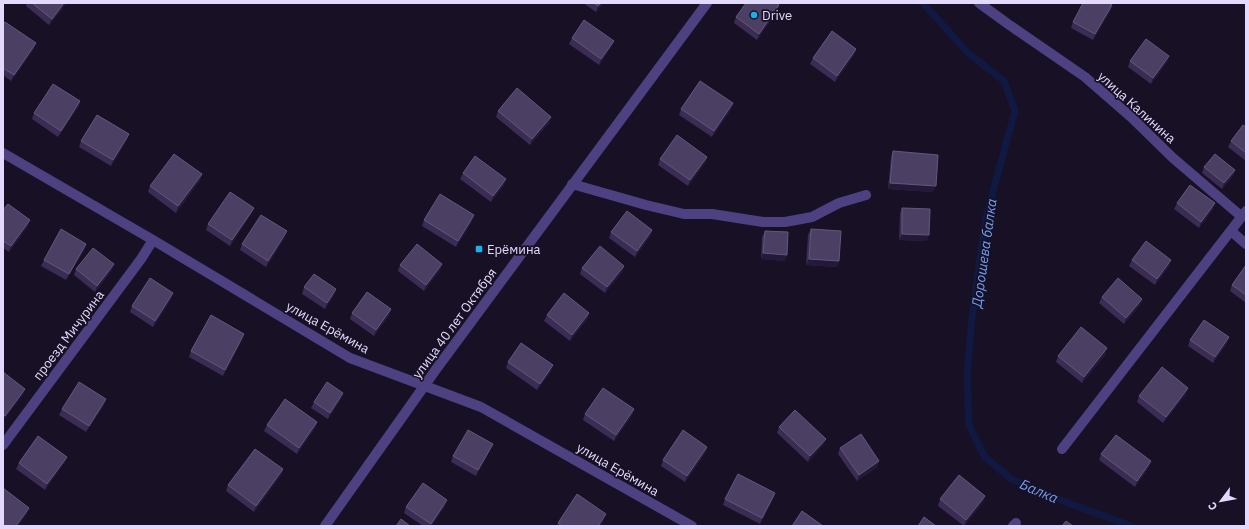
<svg xmlns="http://www.w3.org/2000/svg" width="1249" height="529" viewBox="0 0 1249 529" font-family="'IBM Plex Sans',sans-serif">
	<rect width="100%" height="100%" fill="#181126"/>
	<g fill="none" stroke-linecap="round" stroke-linejoin="round">
		<path stroke="#0f1941" stroke-width="7" d="M923,3L968,53L1004,81L1015,111L986,217L972,317L967,378L969,425L984,456L1011,479L1068,503L1131,526"/>
		<path stroke="#4e4181" stroke-width="10" d="M979,3L1008,24L1085,77L1131,117L1173,158L1242,217
			M3,153L153,240L350,358L481,407L692,526
			M572,184L646,205L684,214H712L763,222H785L812,217L839,203L866,195
			M1231,231L1246,244
			M3,445L141,259L153,240
			M1062,449L1246,211
			M325,526L437,368L707,3
			M1013,526L1016,523"/>
	</g>
	<path fill="#3a2c52" d="M27,3H66L65,5L49,25L26,6Z
		M583,3H603L596,12Z
		M779,5L777,11L757,40L734,23L736,17Z
		M1112,5L1110,11L1093,40L1071,28L1073,22Z
		M3,25L34,49L11,81L3,75Z
		M572,38L611,47L599,65L569,44Z
		M856,49L854,55L835,82L810,64L813,58Z
		M1169,56L1167,62L1151,84L1128,67L1130,61Z
		M80,101L78,107L58,137L32,119L34,113Z
		M733,103L731,109L712,137L679,115L681,109Z
		M498,111L549,123L530,145L496,117Z
		M1246,127V161L1228,147L1231,141Z
		M129,134L127,140L111,166L79,147L81,141Z
		M893,151L933,192L888,189L891,157Z
		M707,157L705,163L688,186L658,165L660,159Z
		M1204,167L1235,170L1233,176L1222,189L1202,173Z
		M463,173L504,185L491,202L460,179Z
		M202,174L200,180L176,213L148,192L150,186Z
		M1177,203L1213,209L1199,228L1174,209Z
		M254,208L251,214L230,246L206,230L208,224Z
		M902,208L927,241L899,240L900,214Z
		M3,210L28,226L9,252L3,248Z
		M424,220L472,221L456,247L422,226Z
		M811,229L839,261L837,267L806,265L808,235Z
		M652,230L650,236L635,257L609,238L611,232Z
		M765,231L785,261L761,259L762,237Z
		M285,237L266,267L240,250L242,244Z
		M86,244L84,250L66,280L41,266L44,260Z
		M1132,260L1169,266L1155,285L1129,266Z
		M442,264L440,270L424,291L398,271L400,265Z
		M1246,265V303L1230,291L1232,285Z
		M624,266L622,272L605,293L580,274L582,268Z
		M76,269L112,270L95,292L74,275Z
		M304,287L336,289L334,295L325,309L302,294Z
		M1102,297L1142,299L1140,305L1124,324L1099,303Z
		M171,299L153,327L130,312L132,306Z
		M391,309L389,315L374,336L350,319L352,313Z
		M589,313L587,319L570,341L544,321L547,315Z
		M1229,337L1227,343L1213,363L1188,346L1190,340Z
		M242,340L223,376L189,357L191,351Z
		M1107,348L1105,355L1082,383L1056,362L1058,356Z
		M508,362L551,371L537,390L506,368Z
		M1186,394L1163,423L1137,402L1139,396Z
		M341,399L328,419L311,408L314,402Z
		M104,405L86,432L59,415L62,409Z
		M634,409L632,415L614,441L583,420L585,414Z
		M317,422L315,428L297,454L264,431L267,425Z
		M779,427L826,439L823,445L808,462L777,433Z
		M493,444L490,450L476,476L451,462L453,456Z
		M707,447L705,453L685,482L661,466L663,460Z
		M840,448L877,467L857,481L838,454Z
		M1101,454L1151,461L1149,467L1135,487L1099,460Z
		M67,457L64,463L45,490L16,469L19,463Z
		M283,469L281,475L254,512L226,491L228,485Z
		M775,493L773,499L760,524L723,505L725,499Z
		M985,496L983,502L964,526L938,506L940,499Z
		M445,506L431,526H423L404,513L406,507Z
		M604,520L600,526H557L558,523Z"/>
	<path fill="#251939" d="M64,3H66L65,5L49,25L52,19Z
		M601,3H603L596,12L598,6Z
		M779,5L777,11L757,40L759,34Z
		M1112,5L1110,11L1093,40L1095,34Z
		M614,41L611,47L599,65L601,59Z
		M36,43L34,49L11,81L14,75Z
		M856,49L854,55L835,82L837,76Z
		M1169,56L1167,62L1151,84L1153,78Z
		M80,101L78,107L58,137L61,131Z
		M733,103L731,109L712,137L714,131Z
		M551,117L549,123L530,145L532,139Z
		M129,134L127,140L111,166L113,160Z
		M707,157L705,163L688,186L690,180Z
		M1235,170L1233,176L1222,189L1224,183Z
		M202,174L200,180L176,213L178,206Z
		M506,179L504,185L491,202L493,196Z
		M890,183L936,186L933,192L888,189Z
		M1215,203L1213,209L1199,228L1201,222Z
		M254,208L251,214L230,246L232,240Z
		M474,215L472,221L456,247L458,241Z
		M30,220L28,226L9,252L11,246Z
		M652,230L650,236L635,257L637,251Z
		M287,231L285,237L266,267L268,261Z
		M902,234L929,235L927,241L899,240Z
		M86,244L84,250L66,280L69,274Z
		M763,253L787,255L785,261L761,259Z
		M809,259L839,261L837,267L806,265Z
		M1171,260L1169,266L1155,285L1157,279Z
		M114,264L112,270L95,292L97,286Z
		M442,264L440,270L424,291L426,285Z
		M624,266L622,272L605,293L607,287Z
		M336,289L334,295L325,309L327,303Z
		M173,293L171,299L153,327L155,321Z
		M1142,299L1140,305L1124,324L1126,318Z
		M391,309L389,315L374,336L376,330Z
		M589,313L587,319L570,341L572,335Z
		M244,334L242,340L223,376L225,370Z
		M1229,337L1227,343L1213,363L1215,357Z
		M1107,348L1105,355L1082,383L1084,377Z
		M553,365L551,371L537,390L540,384Z
		M1188,388L1186,394L1163,423L1166,417Z
		M25,389L23,395L3,421L5,416Z
		M343,393L341,399L328,419L330,413Z
		M106,399L104,405L86,432L89,426Z
		M634,409L632,415L614,441L616,435Z
		M317,422L315,428L297,454L299,448Z
		M826,439L823,445L808,462L810,456Z
		M493,444L490,450L476,476L478,470Z
		M707,447L705,453L685,482L687,476Z
		M67,457L64,463L45,490L47,484Z
		M879,461L877,467L857,481L859,475Z
		M1151,461L1149,467L1135,487L1137,481Z
		M283,469L281,475L254,512L256,506Z
		M775,493L773,499L760,524L762,518Z
		M985,496L983,502L964,526L966,520Z
		M447,500L445,506L431,526H430Z
		M29,508L27,514L18,526H16Z
		M606,514L604,520L600,526H598Z"/>
	<path fill="#4c3f64" stroke="#64577c" d="M32,3H64L52,19Z
		M594,3H601L598,6Z
		M746,3H776L779,5L759,34L736,17Z
		M1083,3H1108L1112,5L1095,34L1073,22Z
		M584,20L614,41L601,59L572,38Z
		M5,22L36,43L14,75L3,68V25Z
		M832,31L856,49L837,76L813,58Z
		M1146,39L1169,56L1153,78L1130,61Z
		M700,81L733,103L714,131L681,109Z
		M53,84L80,101L61,131L34,113Z
		M517,88L551,117L532,139L498,111Z
		M97,115L129,134L113,160L81,141Z
		M1243,125L1246,127V153L1231,141Z
		M677,135L707,157L690,180L660,159Z
		M893,151L938,155L936,186L890,183Z
		M174,154L202,174L178,206L150,186Z
		M1215,154L1235,170L1224,183L1204,167Z
		M475,156L506,179L493,196L463,173Z
		M1190,185L1215,203L1201,222L1177,203Z
		M230,192L254,208L232,240L208,224Z
		M440,194L474,215L458,241L424,220Z
		M8,204L30,220L11,246L3,241V210Z
		M902,208L930,209L929,235L902,234Z
		M627,211L652,230L637,251L611,232Z
		M261,215L287,231L268,261L242,244Z
		M61,229L86,244L69,274L44,260Z
		M811,229L841,231L839,261L809,259Z
		M765,231L788,232L787,255L763,253Z
		M1146,241L1171,260L1157,279L1132,260Z
		M417,244L442,264L426,285L400,265Z
		M600,246L624,266L607,287L582,268Z
		M93,248L114,264L97,286L76,269Z
		M1246,265V295L1232,285Z
		M314,274L336,289L327,303L304,287Z
		M150,278L173,293L155,321L132,306Z
		M1118,278L1142,299L1126,318L1102,297Z
		M367,292L391,309L376,330L352,313Z
		M564,293L589,313L572,335L547,315Z
		M211,315L244,334L225,370L191,351Z
		M1204,320L1229,337L1215,357L1190,340Z
		M1081,327L1107,348L1084,377L1058,356Z
		M521,343L553,365L540,384L508,362Z
		M1162,367L1188,388L1166,417L1139,396Z
		M3,372L25,389L5,416L3,415Z
		M79,382L106,399L89,426L62,409Z
		M327,382L343,393L330,413L314,402Z
		M603,388L634,409L616,435L585,414Z
		M285,399L317,422L299,448L267,425Z
		M795,410L826,439L810,456L779,427Z
		M468,430L493,444L478,470L453,456Z
		M683,430L707,447L687,476L663,460Z
		M861,434L879,461L859,475L840,448Z
		M1116,435L1151,461L1137,481L1101,454Z
		M38,436L67,457L47,484L19,463Z
		M255,449L283,469L256,506L228,485Z
		M738,474L775,493L762,518L725,499Z
		M959,475L985,496L966,520L940,499Z
		M423,483L447,500L431,524L406,507Z
		M3,488L29,508L16,526H3Z
		M577,494L606,514L598,526H562L558,523Z
		M802,511L823,526H792Z
		M924,517L936,526H918Z
		M401,519L410,526H396Z
		M1066,521L1073,526H1062Z"/>
	<g fill="#16b2eb" stroke="#181126" stroke-width="1.5">
		<circle cx="754" cy="15" r="4"/>
		<rect x="475" y="245" width="8" height="8" rx="2"/>
	</g>
	<g text-anchor="middle" stroke-width="3.5" stroke-linejoin="round" paint-order="stroke">
		<g font-size="13" fill="#e3d9fc" stroke="#181126" text-anchor="start">
			<text x="762" y="20">Drive</text>
			<text x="487" y="254">Ерёмина</text>
		</g>
		<g font-size="13" fill="#e3d9fc" stroke="#181126">
			<text transform="translate(1137 107) rotate(42)" y="5">улица Калинина</text>
			<text transform="translate(454 323) rotate(-54)" y="5">улица 40 лет Октября</text>
			<text transform="translate(328 327) rotate(29)" y="5">улица Ерёмина</text>
			<text transform="translate(68 335) rotate(-53)" y="5">проезд Мичурина</text>
			<text transform="translate(618 469) rotate(30)" y="5">улица Ерёмина</text>
		</g>
		<g font-size="14" font-style="italic" fill="#70a0f3" stroke="#181126">
			<text transform="translate(984 253) rotate(-82)" y="5">Дорошева балка</text>
			<text transform="translate(1039 491) rotate(23)" y="5">Балка</text>
		</g>
	</g>
	<rect width="1249" height="529" fill="none" stroke="#e3d9fc" stroke-width="8"/>
	<g transform="translate(1221 501) rotate(238)" stroke="#181126" stroke-width="3" paint-order="stroke">
	<path d="M0-3L7 15L0 10L-7 15Z" fill="#e3d9fc"/>
	<text y="-6" font-size="11" font-weight="bold" text-anchor="middle" fill="#e3d9fc">С</text>
	</g>
</svg>
